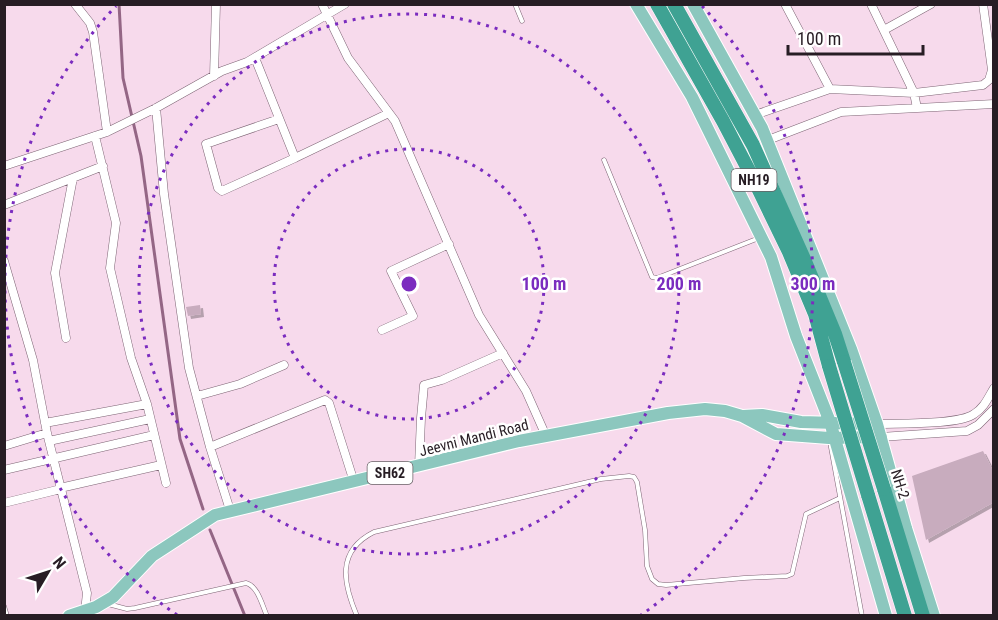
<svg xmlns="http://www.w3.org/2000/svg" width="998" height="620" viewBox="0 0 998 620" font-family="'Roboto Condensed',sans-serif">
	<defs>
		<filter id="shadow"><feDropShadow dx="3" dy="3" stdDeviation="0" flood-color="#0004"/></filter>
	</defs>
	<rect width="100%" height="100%" fill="#f7daec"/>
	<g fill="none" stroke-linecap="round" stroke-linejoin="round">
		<path stroke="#946685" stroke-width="3" d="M119,4L123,78L141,156L180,439L203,509
			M210,530L245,616"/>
	</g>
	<path fill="#c8acbe" filter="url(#shadow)" d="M200,305L201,314L188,316L186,307Z
		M983,451L994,473V502L926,540L912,476Z"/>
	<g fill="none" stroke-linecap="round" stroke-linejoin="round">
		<g stroke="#7e6575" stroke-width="5">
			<path id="lane" d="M515,4L522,21
				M604,160L652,277L657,278L759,238
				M830,442L862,616
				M108,604L127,609L135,608L246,583C258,586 262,605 267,616
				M4,606L7,616
				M357,616C343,583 336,551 374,532L601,479L629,476L634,477L637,482L645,530L647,566L652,579L658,584L666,585L744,578L787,576L792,574L806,514L840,498"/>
		</g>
		<g stroke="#7e6575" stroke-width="9">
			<path id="street" d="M75,4L90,23L93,32L107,132
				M322,4L348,58L395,121L479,315L526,391L546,436
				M785,4L830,89
				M871,4L914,93L917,108
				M884,30L931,4
				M255,58L295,158L389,113
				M214,76L216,4
				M156,108L164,194L189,368L210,447
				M755,115L830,89L914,93L983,85L989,80L992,70L983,4
				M279,119L206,144L218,188L222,191L295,158
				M95,136L116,223L110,268L131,358L147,404L166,483
				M768,140L841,112L994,104
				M4,166L107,132L156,108L222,71L247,62L345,4
				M4,205L103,166
				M4,261L33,360L47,433L87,593L85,611
				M382,330L413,316L391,271L449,244
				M66,338L55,273L73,178
				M197,396L240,384L284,365
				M45,423L147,404
				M877,424C899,423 959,425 974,414C984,408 988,398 994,388
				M881,437L967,431L978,425L994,409
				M49,441L150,419
				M4,446L47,433
				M419,466L421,418L424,385L442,380L503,353
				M4,470L154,435
				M60,488L161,465
				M4,503L61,489
				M230,510L210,447L325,400L329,403L354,482"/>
		</g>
		<g stroke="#fff" stroke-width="14">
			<path id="primary" d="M636,4L692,97L771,257L796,336L830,422L886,616
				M693,4L762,128L851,349L877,424L906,528L934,616
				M743,416L762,415L801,422L872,424
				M69,616L96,607L113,597L152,556L215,515L519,441L668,413L705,409L725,411L742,416L776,434L829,438L881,437"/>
		</g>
		<g stroke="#fff" stroke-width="15">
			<path id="highway" d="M657,4L723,121L756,184L789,252L815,314L829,366
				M674,4L753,145L804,259L835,334L844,362
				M884,489L923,616
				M868,495L905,616"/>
		</g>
		<use href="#lane" stroke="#fff" stroke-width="4"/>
		<use href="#street" stroke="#fff" stroke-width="8"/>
		<use href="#primary" stroke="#8cc7be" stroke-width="12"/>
		<use href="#highway" stroke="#3fa293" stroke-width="14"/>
		<g stroke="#fff" stroke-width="15" stroke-linecap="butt">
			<path id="highway-bridge" d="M844,362L884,489
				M829,366L868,495"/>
		</g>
		<use href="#highway-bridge" stroke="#3fa293" stroke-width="14"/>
	</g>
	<g fill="none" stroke="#7b2cbf" stroke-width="3" stroke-dasharray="3 6">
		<circle cx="409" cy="284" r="135"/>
		<circle cx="409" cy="284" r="270"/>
		<path d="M177 615A404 404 0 0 1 116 6M702 6A404 404 0 0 1 641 615"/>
	</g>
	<g text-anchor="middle" stroke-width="5" stroke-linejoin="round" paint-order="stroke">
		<g fill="#fff" stroke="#686166" stroke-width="1.5">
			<rect x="731.5" y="169" width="45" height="22" rx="4.5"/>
			<rect x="367.5" y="462" width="45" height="22" rx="4.5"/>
		</g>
		<g font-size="14" font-weight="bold" fill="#271d24">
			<text x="754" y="185">NH19</text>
			<text x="390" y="478">SH62</text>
		</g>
		<g font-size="15" fill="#271d24" stroke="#fff">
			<text transform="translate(474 438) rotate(-14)" y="5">Jeevni Mandi Road</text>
			<text transform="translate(900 484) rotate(72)" y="5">NH-2</text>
		</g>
	</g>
	<circle cx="409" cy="284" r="9" fill="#7b2cbf" stroke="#fff" stroke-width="3"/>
	<g font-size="18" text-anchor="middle" font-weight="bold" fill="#7b2cbf" stroke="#fff" stroke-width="5" stroke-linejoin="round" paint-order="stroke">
		<text x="544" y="290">100 m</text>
		<text x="679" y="290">200 m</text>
		<text x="813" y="290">300 m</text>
	</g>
	<rect width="998" height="620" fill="none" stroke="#271d24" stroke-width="12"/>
	<g transform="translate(48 572) rotate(51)" stroke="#ffffff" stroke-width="4.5" paint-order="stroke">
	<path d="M0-4.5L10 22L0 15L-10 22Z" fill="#271d24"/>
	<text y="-9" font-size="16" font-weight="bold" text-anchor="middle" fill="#271d24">N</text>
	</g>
	<path d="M788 45v9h135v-9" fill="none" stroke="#271d24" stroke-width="3"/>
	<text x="797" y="45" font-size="18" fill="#271d24" stroke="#ffffff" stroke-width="4.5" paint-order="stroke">100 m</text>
</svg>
